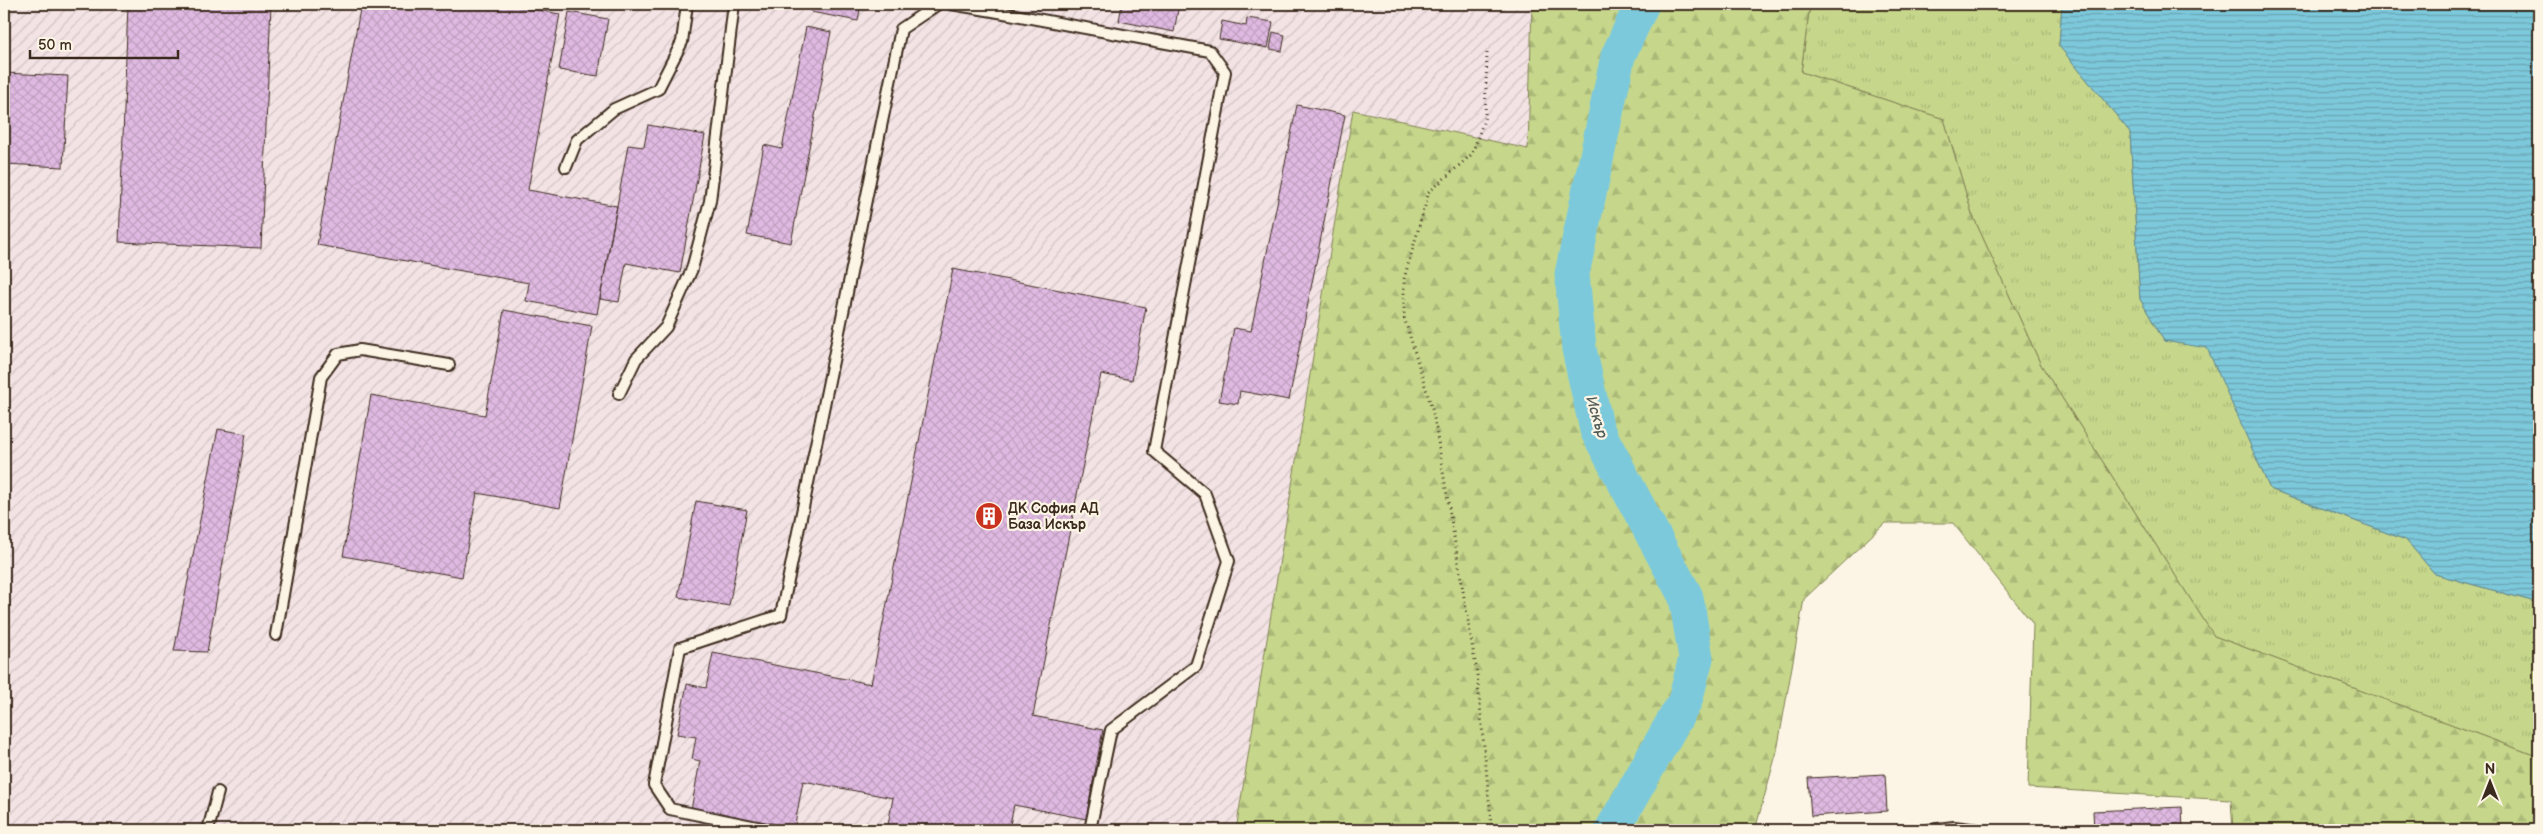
<svg xmlns="http://www.w3.org/2000/svg" width="2543" height="834" viewBox="0 0 2543 834" font-family="'Balsamiq Sans',sans-serif">
	<defs>
		<pattern id="industrial-furrows" width="10" height="10" patternUnits="userSpaceOnUse" patternTransform="scale(1.25)"><rect width="10" height="10" fill="#f3e3e4"/><path d="M-1 1l2-2M0 10L10 0M9 11l2-2" fill="none" stroke="#d1c3c3"/></pattern>
		<pattern id="grass-tufts" width="24" height="20" patternUnits="userSpaceOnUse" patternTransform="scale(1.25)"><rect width="24" height="20" fill="#c6d78b"/><path d="M3 7l-1-3M5 7V3M7 7l1-3M15 17l-1-3M17 17v-4M19 17l1-3" fill="none" stroke="#abb978"/></pattern>
		<pattern id="forest-firs" width="22" height="20" patternUnits="userSpaceOnUse" patternTransform="scale(1.25)"><rect width="22" height="20" fill="#c6d78b"/><path d="M5 1l3.5 6h-7zM16 11l3.5 6h-7z" fill="#abb978"/></pattern>
		<pattern id="water-rules" width="6" height="5" patternUnits="userSpaceOnUse" patternTransform="scale(1.25)"><rect width="6" height="5" fill="#7dc9dc"/><path d="M0 2.5h6" fill="none" stroke="#68a3b2"/></pattern>
		<pattern id="building-cross-hatch" width="8" height="8" patternUnits="userSpaceOnUse" patternTransform="scale(1.25)"><rect width="8" height="8" fill="#dfb9e1"/><path d="M0 0l8 8M0 8l8-8" fill="none" stroke="#c09fc1"/></pattern>
	</defs>
	<rect width="100%" height="100%" fill="#fcf5e5"/>
	<filter id="ink" filterUnits="userSpaceOnUse"><feTurbulence type="fractalNoise" baseFrequency=".02" numOctaves="2"/><feDisplacementMap in="SourceGraphic" scale="10" xChannelSelector="R" yChannelSelector="G"/><feConvolveMatrix kernelMatrix="1 2 1 2 8 2 1 2 1" color-interpolation-filters="sRGB"/></filter>
	<g filter="url(#ink)">
		<path fill="url(#industrial-furrows)" d="M4,4H1532L1528,149L1353,110L1236,830H4Z"/>
		<path fill="url(#grass-tufts)" stroke="#808054" d="M1810,4H2062L2059,46L2130,132L2140,299L2164,341L2207,347L2270,489L2406,540L2435,574L2539,603V757L2214,636L2041,365L1972,214L1944,119L1801,72Z"/>
		<path fill="url(#forest-firs)" stroke="#808054" d="M1532,4H1810L1801,72L1944,119L1972,214L2041,365L2214,636L2539,757V830H2233L2231,800L2028,788L2033,624L1953,523H1885L1804,599L1777,751L1755,830H1236L1353,110L1528,149Z"/>
		<path fill="url(#water-rules)" stroke="#638990" d="M2062,4H2539V603L2435,574L2406,540L2270,489L2207,348L2164,341L2140,299L2130,132L2059,46Z"/>
		<g fill="none" stroke-linecap="round" stroke-linejoin="round">
			<path stroke="#7dc9dc" stroke-width="35" d="M1612,830L1685,701L1696,658L1686,597L1597,430L1579,349L1572,274L1618,56L1642,4"/>
		</g>
		<path fill="url(#building-cross-hatch)" stroke="#3b2a1e" d="M128,4H271L261,248L119,242Z
			M361,4H504L560,14L528,190L617,206L597,314L526,301L529,283L317,245Z
			M812,4H861L858,21L811,12Z
			M1122,4H1179L1174,32L1119,21Z
			M569,12L608,19L598,76L559,70Z
			M1247,18L1273,22L1268,48L1219,39L1222,21L1246,26Z
			M806,27L831,32L791,243L747,235L764,145L782,149Z
			M1273,32L1285,35L1282,51L1270,49Z
			M4,73L68,76L63,167L4,164Z
			M1297,105L1345,115L1289,400L1240,391L1238,404L1219,401L1234,328L1251,331Z
			M648,125L705,135L680,273L626,263L619,302L600,299L628,145L644,147Z
			M953,269L1146,307L1132,380L1101,374L1033,716L1103,730L1086,819L1014,805L1009,830H887L893,798L803,781L794,830L691,810L700,761L692,759L696,737L677,734L687,684L706,688L713,653L871,684Z
			M504,310L592,326L560,508L477,493L462,577L343,556L371,395L485,415Z
			M218,429L246,434L207,652L174,651Z
			M696,501L747,510L729,606L678,597Z
			M1885,774L1887,811L1811,816L1808,778Z
			M2182,807L2183,830H2094L2093,811Z"/>
		<g fill="none" stroke-linecap="round" stroke-linejoin="round">
			<g stroke="#3b2a1e" stroke-width="14">
				<path id="lane" d="M951,4L993,11L994,4
					M993,11L1210,51L1225,72L1154,451L1205,494L1229,561L1196,666L1111,730L1090,830
					M566,167L577,140L614,109L658,89L682,42L687,4
					M619,394L636,359L666,327L692,269L710,201L734,4
					M276,635L321,377L338,354L360,350L449,365
					M208,830L218,792
					M772,830L670,809L654,785L680,648L781,615L901,29L938,4
					M1929,830L1954,827L1979,830"/>
			</g>
			<path stroke="#3b2a1e" stroke-width="3" stroke-dasharray="1 4" stroke-linecap="butt" d="M1487,53L1485,117L1472,154L1429,192L1404,279V317L1433,412L1477,674L1492,830"/>
			<use href="#lane" stroke="#fcf5e5" stroke-width="10"/>
		</g>
	</g>
	<defs>
		<g id="building-disc" transform="scale(1.4375)"><circle r="9.5" fill="#c8321e" stroke="#fcf5e5"/><path d="M-4-6H4V6H1V3H-1V6H-4ZM-2.5-4.3h1.7v1.8h-1.7ZM.8-4.3h1.7v1.8H.8ZM-2.5-1h1.7V.8h-1.7ZM.8-1h1.7V.8H.8Z" fill="#fff"/></g>
	</defs>
	<g fill-rule="evenodd">
		<use href="#building-disc" x="989" y="516"/>
	</g>
	<g text-anchor="middle" stroke-width="4.5" stroke-linejoin="round" paint-order="stroke">
		<g font-size="14" font-weight="bold" fill="#3b2a1e" stroke="#fcf5e5" text-anchor="start">
			<text x="1008" y="513">ДК София АД<tspan x="1008" dy="16">База Искър</tspan></text>
		</g>
		<g font-size="15" font-style="italic" fill="#4f5a57" stroke="#fcf5e5">
			<text transform="translate(1597 417) rotate(73)" y="5">Искър</text>
		</g>
	</g>
	<rect width="2543" height="834" fill="none" stroke="#fcf5e5" stroke-width="20"/>
	<rect x="10" y="10" width="2523" height="814" fill="none" stroke="#3b2a1e" stroke-width="2" filter="url(#ink)"/>
	<g transform="translate(2490 782)" stroke="#fcf5e5" stroke-width="4" paint-order="stroke">
	<path d="M0-4L9 19L0 12L-9 19Z" fill="#3b2a1e"/>
	<text y="-8" font-size="14" font-weight="bold" text-anchor="middle" fill="#3b2a1e">N</text>
	</g>
	<path d="M30 50v8h148v-8" fill="none" stroke="#3b2a1e" stroke-width="2.5"/>
	<text x="38" y="50" font-size="15" fill="#3b2a1e" stroke="#fcf5e5" stroke-width="4" paint-order="stroke">50 m</text>
</svg>
